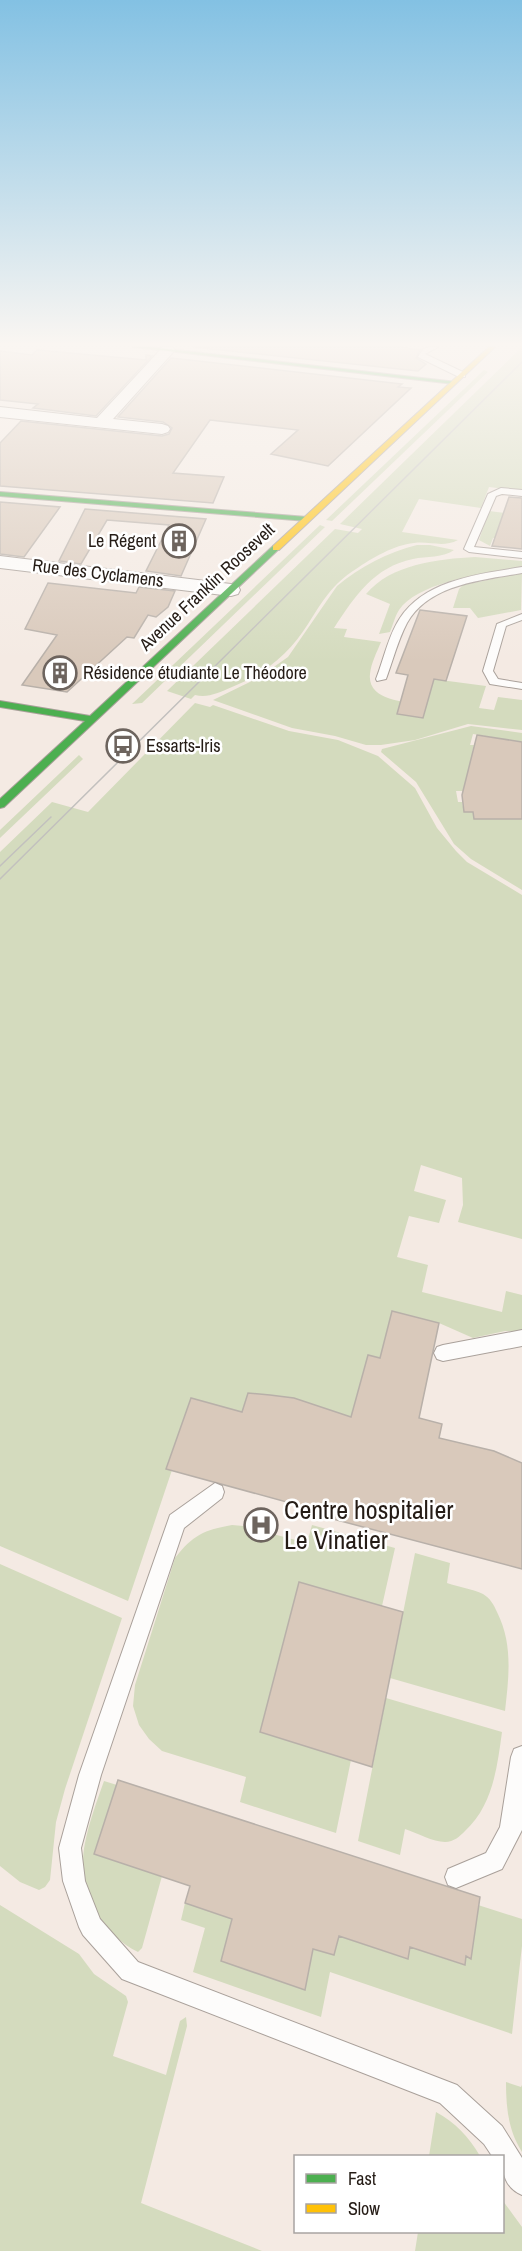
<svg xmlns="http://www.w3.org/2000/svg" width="522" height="2251" viewBox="0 0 522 2251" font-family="'Archivo Narrow',sans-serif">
	<rect width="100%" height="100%" fill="#f4eae3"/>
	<path fill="#d4dbbe" d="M522,347V491L489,487L481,508L419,499L402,532L458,540C443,548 430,541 414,543C394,545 372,558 356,569C333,583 322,602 308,624C290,653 265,674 232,687C218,693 208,698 195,695L191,699L167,691L335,529L358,533L362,529L340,524Z
		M484,370L488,372L332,521L326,520Z
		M489,511L505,513L501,519L498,539L493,538L490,546L479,540Z
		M320,525L325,527L142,703L132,704Z
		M417,545H430L454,550C444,558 426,556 413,559C374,567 355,596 334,628L347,629L344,637L381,642C377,652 371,663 370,674C367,700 404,702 422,704L433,679L486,686L479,708L494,710L498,697L522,700V730L468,724L415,740L381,745H366L335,736L292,728L213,700L258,678L288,657L337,586C360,567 388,552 417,545Z
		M475,557L522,561V566C489,573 419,581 399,610C395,616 393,625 390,632L379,634L390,604L366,594C391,564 438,559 475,557Z
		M522,573L521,610L478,618L470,608H453L459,589L463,585Z
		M195,703L210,707L213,705L289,731L338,740L378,756L415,788L437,828L456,851L467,862L522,895V1239L458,1222L463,1205L462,1178L421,1165L414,1191L446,1200L439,1223L409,1216L397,1257L428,1265L422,1292L502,1312L506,1291L522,1295V1332L505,1331L473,1338L439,1323L392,1311L380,1358L368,1355L361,1422C324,1406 289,1396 248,1393L242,1412L191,1398L172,1470L128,1601L0,1546V852L52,802L88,812Z
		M471,726L522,733V742L473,734L470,745H474L472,753L522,791H456L458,802H462L464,812H473L474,819H522V890L471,859L454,844L416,782L381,752L382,749Z
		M79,755L83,759L0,838V830Z
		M232,1525L243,1526L307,1543L312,1525L395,1548L382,1606L299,1582L260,1732L351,1760L336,1833L240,1802L246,1777L162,1751L149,1739L139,1725L133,1706L135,1685L175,1558C193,1535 204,1530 232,1525Z
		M415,1553L450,1563L447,1583C459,1587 473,1589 483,1594C490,1598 494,1605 497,1612C513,1644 509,1676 505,1711L390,1678Z
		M0,1564L122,1618L65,1789L56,1822L50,1880L45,1887L39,1890L20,1882L0,1866Z
		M386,1698L502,1732C497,1768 493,1805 465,1831C460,1836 454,1842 445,1842C433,1842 417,1833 405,1829L400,1855L358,1841Z
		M104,1781L117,1785L162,1876L142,1948L138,1952C99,1933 76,1886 85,1843C89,1822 97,1801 104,1781Z
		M185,1903L232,1919L222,1961L305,1989L313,1949L334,1955L339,1936L407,1959L410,1947L464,1965L466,1956L470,1959L478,1905L522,1919V1946L512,2034L330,1972L321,2017L193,1972L205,1928L181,1920Z
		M0,1905L79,1954L94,1974L126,1996L128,2002L113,2056L166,2075L180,2021L186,2017L187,2026L141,2203L262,2251H0Z
		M506,2082L521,2087L522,2085V2152C508,2130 506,2107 506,2082Z
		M436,2112C456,2123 468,2136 480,2156H429Z
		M503,2201L522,2227V2251H415L418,2232H502Z"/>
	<path fill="#d9c9bb" stroke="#b8b0a9" stroke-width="1.5" d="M193,347H401L420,350L416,358L426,364L418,371Z
		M37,350L146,360V355L152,356L96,416L33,408L38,404L0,400V351L32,355Z
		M171,358L402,384L398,387L411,388L328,466L271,454L298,430L210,420L173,473L224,477L213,503L0,486V443L21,421L162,436L169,434L172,428L163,422L118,417Z
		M509,497L522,498V549L492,546Z
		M0,502L60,507L24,557L0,554Z
		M85,509L206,519L181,576L146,571L169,525L107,520L81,564L59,561Z
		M48,583L136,593L139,587L175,591L168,607L156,617L148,615L134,638L127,637L67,692L22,685L57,635L25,629Z
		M420,610L467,616L446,681L434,679L423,718L397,714L408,675L396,673Z
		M477,735L522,742V819H474L473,812H464L462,795Z
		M392,1311L439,1323L419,1418L442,1424L439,1438L494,1451L522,1463V1569L333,1519L334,1515L166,1469L191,1398L242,1412L248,1393L270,1395L294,1398L351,1417L368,1355L380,1358Z
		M299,1582L403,1612L372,1767L260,1732Z
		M118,1780L480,1897L471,1959L466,1956L465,1965L410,1947L408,1959L339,1936L334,1955L313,1949L305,1990L221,1961L232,1919L185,1903L190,1886L94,1854Z"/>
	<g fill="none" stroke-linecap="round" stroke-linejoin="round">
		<g stroke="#a9a09a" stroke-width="2">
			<path id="lane" d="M429,347H438L425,354L465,373V377H459L418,357L423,349Z
				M501,488L522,490V496L502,494L496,496L474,547L522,552V558L469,552L464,549L488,494Z
				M522,567V573C483,580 429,584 407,623C398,640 393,660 386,679L377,681L376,679C384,659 388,636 400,618C426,579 480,574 522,567Z
				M522,614V620L506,626L493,671L498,679L522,683V689L490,684L483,671L497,624Z
				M522,1330V1346L443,1361L437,1359L434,1353L437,1347L443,1345Z
				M215,1483L222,1486L224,1492L222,1498L184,1528L101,1775L81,1848L85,1881L100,1919L138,1962L457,2085L502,2126L522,2158V2195C505,2188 502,2173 502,2156H492L484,2144L440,2103L122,1979L83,1935L79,1927L63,1881L59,1848L79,1775L170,1515Z
				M522,1746V1830L502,1869L456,1888L448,1885L445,1877L448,1869L486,1853L500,1827L511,1757L514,1749Z"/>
		</g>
		<g stroke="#a9a09a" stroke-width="2">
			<path id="street" d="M163,347H173L175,350L113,419L162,424L168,426L170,429L168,432L162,434L0,417V407L97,418Z
				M0,556L231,584L238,586L240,590L238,594L231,596L0,568Z"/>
		</g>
		<g stroke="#a9a09a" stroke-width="2">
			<path id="fast" d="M133,347H150L457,382L454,384Z
				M0,492L307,517L311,519L307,521L0,496Z
				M273,546L280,548L4,807L0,808V799L85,721L0,707V701L90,716Z"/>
		</g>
		<g stroke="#a9a09a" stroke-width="2">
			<path id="slow" d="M489,347H495L279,550H273V546Z"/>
		</g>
		<use href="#lane" fill="#fdfcfb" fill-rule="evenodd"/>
		<use href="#street" fill="#fdfcfb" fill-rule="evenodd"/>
		<use href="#fast" fill="#4caf50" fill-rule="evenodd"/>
		<use href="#slow" fill="#ffc107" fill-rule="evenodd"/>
		<path stroke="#c2c0be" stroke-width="1.5" d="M0,866L51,817
			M0,879L522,362"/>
	</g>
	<linearGradient id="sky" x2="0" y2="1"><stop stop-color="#83c1e3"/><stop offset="0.52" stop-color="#faf6f2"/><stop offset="1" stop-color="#faf6f2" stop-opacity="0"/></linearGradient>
	<rect width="522" height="662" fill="url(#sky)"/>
	<defs>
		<g id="building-ring" transform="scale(1.725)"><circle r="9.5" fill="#fff" stroke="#6d645e" stroke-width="1.5"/><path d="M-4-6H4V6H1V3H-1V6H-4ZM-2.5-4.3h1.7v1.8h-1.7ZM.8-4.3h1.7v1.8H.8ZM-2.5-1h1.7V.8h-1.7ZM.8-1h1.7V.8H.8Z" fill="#6d645e"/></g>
		<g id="bus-ring" transform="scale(1.725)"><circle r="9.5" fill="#fff" stroke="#6d645e" stroke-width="1.5"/><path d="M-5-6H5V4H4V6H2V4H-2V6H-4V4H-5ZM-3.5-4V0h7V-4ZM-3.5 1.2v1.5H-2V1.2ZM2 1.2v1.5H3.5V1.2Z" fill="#6d645e"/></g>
		<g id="hospital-ring" transform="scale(1.725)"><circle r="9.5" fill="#fff" stroke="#6d645e" stroke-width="1.5"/><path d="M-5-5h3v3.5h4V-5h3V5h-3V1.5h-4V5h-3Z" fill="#6d645e"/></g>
	</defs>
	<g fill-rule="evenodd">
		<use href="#building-ring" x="179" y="541"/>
		<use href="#building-ring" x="60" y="673"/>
		<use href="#bus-ring" x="123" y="746"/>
		<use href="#hospital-ring" x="261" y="1525"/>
	</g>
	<g text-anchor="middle" stroke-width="5" stroke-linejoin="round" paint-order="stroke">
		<g font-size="18" fill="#251c16" stroke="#fff" text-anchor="start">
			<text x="156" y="547" text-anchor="end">Le Régent</text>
			<text x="83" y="679">Résidence étudiante Le Théodore</text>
			<text x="146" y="752">Essarts-Iris</text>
		</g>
		<g font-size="18" fill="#251c16" stroke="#fff">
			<text transform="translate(98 573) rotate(7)" y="6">Rue des Cyclamens</text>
			<text transform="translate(207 587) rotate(-43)" y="6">Avenue Franklin Roosevelt</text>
		</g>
		<g font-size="26" fill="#251c16" stroke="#fff" text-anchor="start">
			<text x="284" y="1519">Centre hospitalier<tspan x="284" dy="30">Le Vinatier</tspan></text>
		</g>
	</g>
	<rect x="294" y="2155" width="210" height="78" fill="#ffffff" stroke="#a8a4a2" stroke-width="1.5"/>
	<rect x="306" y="2174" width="30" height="9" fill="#4caf50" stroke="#a8a4a2" stroke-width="1.5"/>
	<text x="348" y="2185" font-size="18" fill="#251c16">Fast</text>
	<rect x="306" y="2204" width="30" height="9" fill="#ffc107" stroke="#a8a4a2" stroke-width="1.5"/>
	<text x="348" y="2215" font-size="18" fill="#251c16">Slow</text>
</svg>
